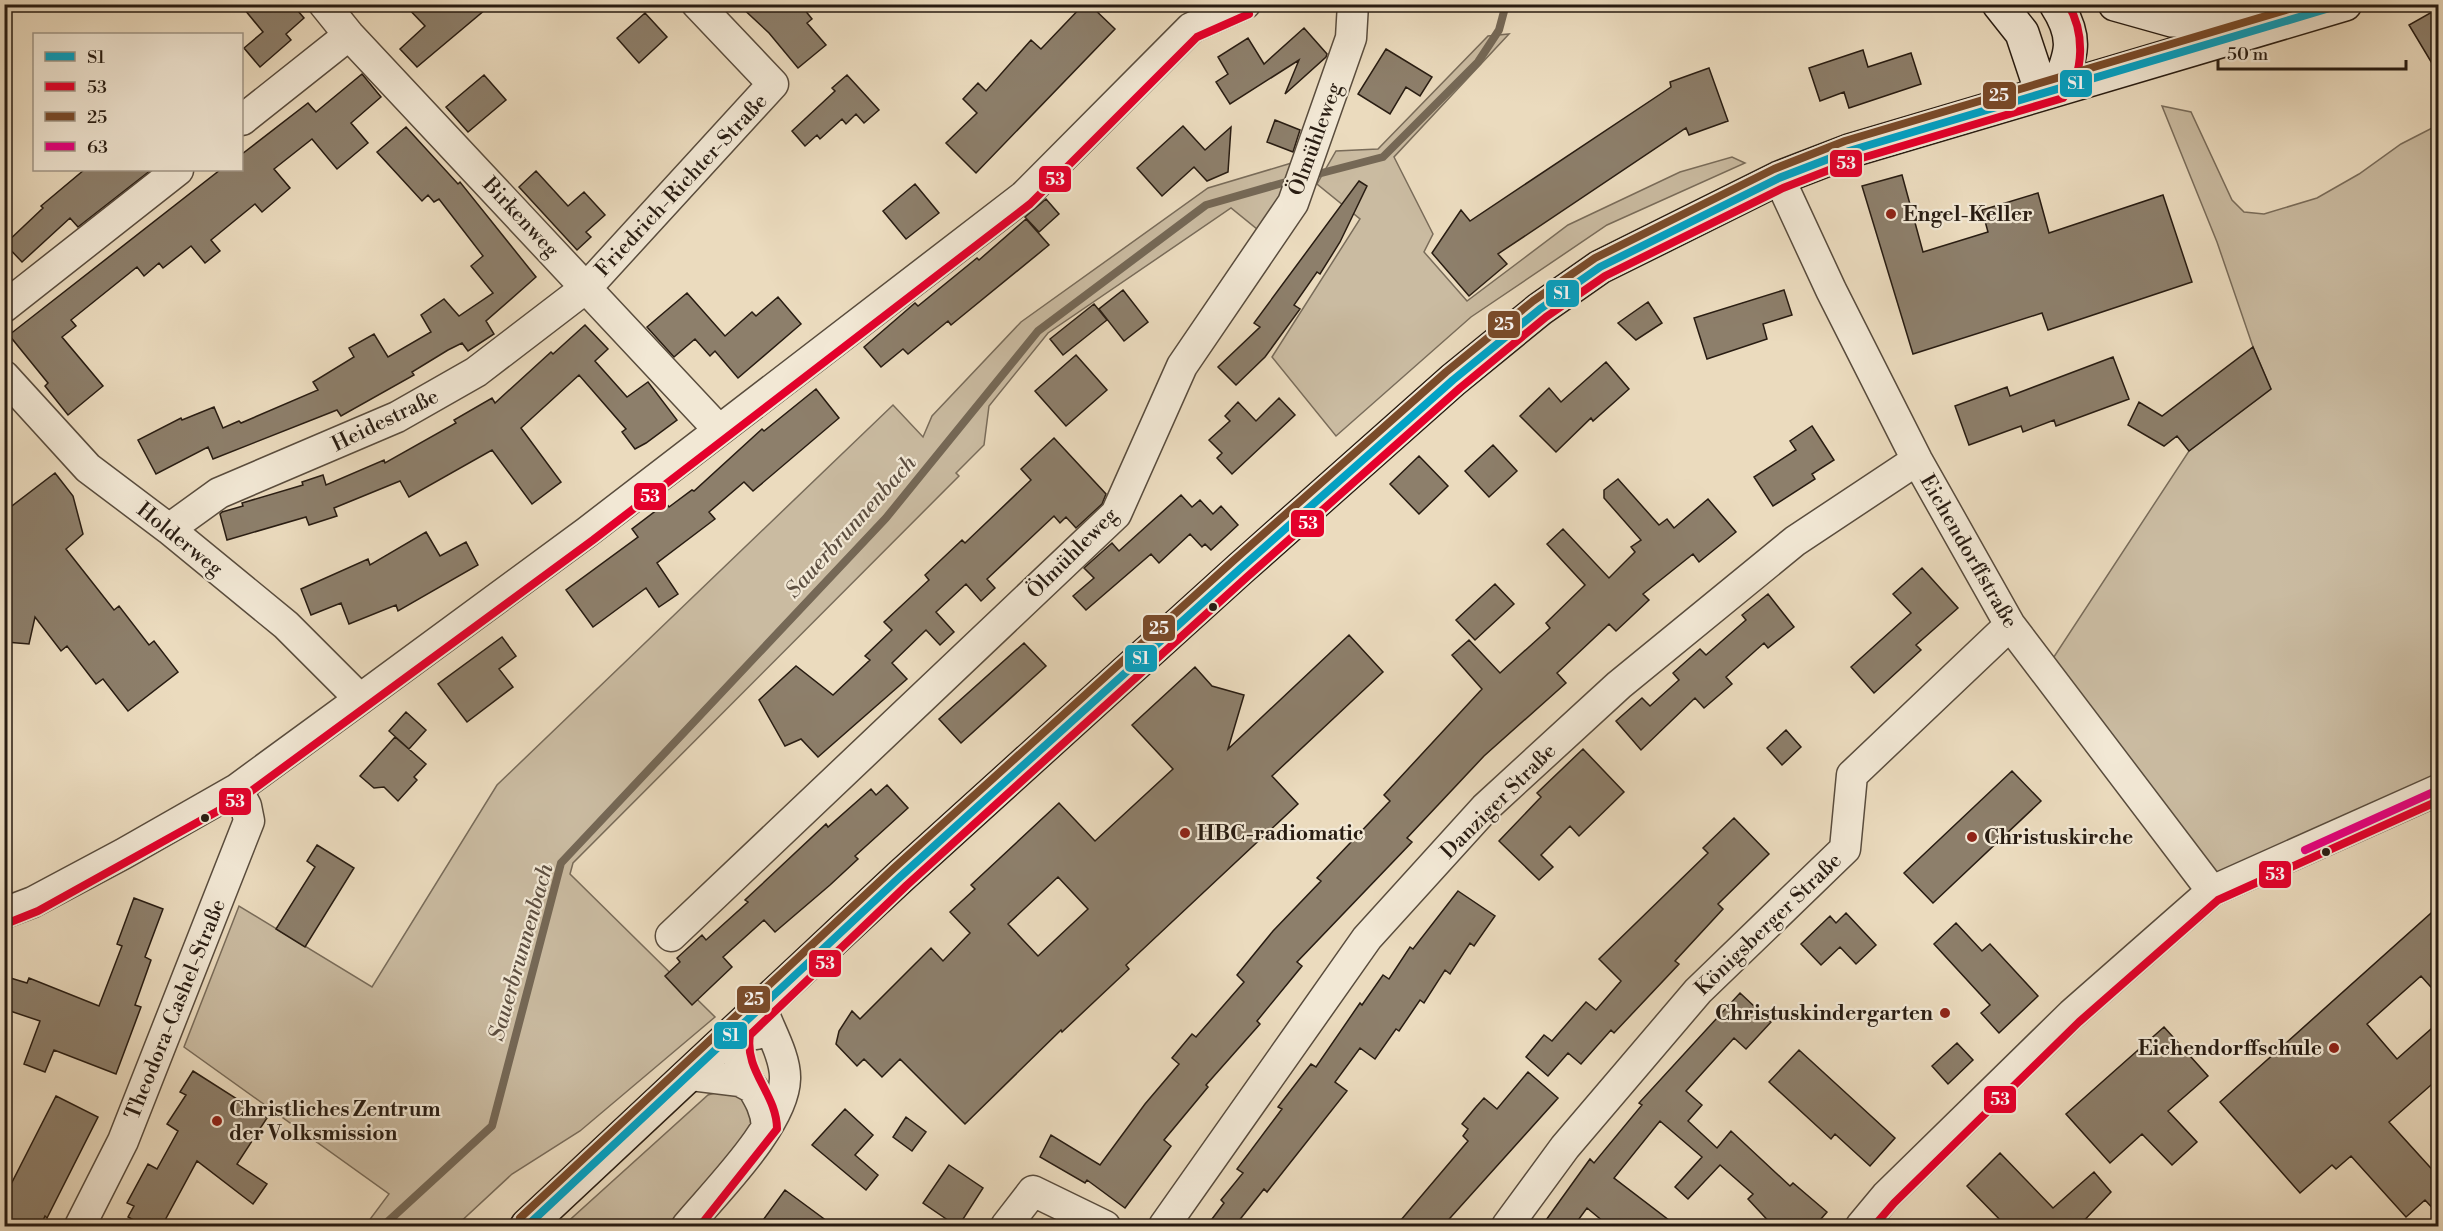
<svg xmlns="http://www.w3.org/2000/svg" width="2443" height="1231" viewBox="0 0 2443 1231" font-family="'Libre Bodoni',serif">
	<rect width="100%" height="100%" fill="#ebdbbe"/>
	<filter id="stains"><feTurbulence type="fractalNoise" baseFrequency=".00333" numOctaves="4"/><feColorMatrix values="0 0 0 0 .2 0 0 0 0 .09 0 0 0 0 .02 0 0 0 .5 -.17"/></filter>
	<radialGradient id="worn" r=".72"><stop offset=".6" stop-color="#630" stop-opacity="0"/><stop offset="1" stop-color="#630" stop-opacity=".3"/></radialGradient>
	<path fill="#cabba1" stroke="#796c5a" stroke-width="1.5" d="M1509,34L1394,157L1433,234L1424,252L1467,301L1568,225L1680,172L1732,157L1745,163L1607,225L1471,317L1336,436L1272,357L1360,219L1317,184L1336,151L1378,149L1488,36Z
		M2162,106L2191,112L2232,200L2244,212L2264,214L2317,198L2359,174L2401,144L2438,125V790L2212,891L2044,672L2189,451L2271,389L2253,347L2217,242Z
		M1295,162L1282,198L1262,233L1231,208L1048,333L989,406L984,445L956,473L959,476L573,863L570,874L715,1017L580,1131L512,1174L456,1226H365L389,1194L184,1047L239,906L372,987L497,785L893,405L923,437L932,416L1021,322L1208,188Z
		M725,1090L761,1099L766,1110L687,1226H563L708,1095Z"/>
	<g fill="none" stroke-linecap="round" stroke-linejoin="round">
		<path stroke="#756856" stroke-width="8" d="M1310,176L1383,157L1478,62L1499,30L1506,4
			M383,1226L492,1126L561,863L886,518L1038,331L1206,205L1293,180"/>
	</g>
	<path fill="#8d7f6b" stroke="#281c12" stroke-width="1.5" fill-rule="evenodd" d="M240,4H292L304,18L286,34L291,40L260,67L244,48L263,32Z
		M404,4H492L417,67L400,49L425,26Z
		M738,4H800L812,19L807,23L826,45L798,68L769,33Z
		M1084,4H1089L1115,29L976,173L946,143L977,113L963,99L978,83L986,91L1031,40L1041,49Z
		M2439,8V75L2409,25Z
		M645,13L667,37L639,63L617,38Z
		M1304,28L1327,54L1326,57L1285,94L1299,60L1230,104L1216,82L1228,74L1218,57L1248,38L1264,64Z
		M1386,49L1432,77L1420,96L1406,87L1390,114L1358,94Z
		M1863,50L1868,67L1911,53L1921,84L1849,108L1844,92L1820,101L1809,68Z
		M1709,68L1728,121L1689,135L1686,128L1498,254L1507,264L1469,296L1432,253L1461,210L1470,221L1671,87L1670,82Z
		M362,74L381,97L351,123L368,143L337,169L312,139L274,169L290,188L262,212L255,204L211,240L220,251L205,263L191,246L163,268L159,263L144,276L137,267L71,320L76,326L62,337L103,386L68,415L45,386L48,383L9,335L220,170H242V154L308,103L316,112Z
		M484,75L506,100L468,132L446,107Z
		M847,75L879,110L864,123L856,114L846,124L842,119L820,139L817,135L805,146L792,131L835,91L832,88Z
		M1275,120L1300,130L1293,152L1267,142Z
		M1183,126L1205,150L1231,127L1228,172L1207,181L1194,167L1162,196L1137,168Z
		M406,127L458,184L460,182L536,277L486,321L494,334L468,351L462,343L448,350L412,372L414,375L341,416L337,410L213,459L208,447L156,474L138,440L181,418L182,420L214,407L223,428L239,421L241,423L318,390L313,382L354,357L349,348L374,334L388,357L431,332L421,315L444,299L459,316L493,293L471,266L483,256L439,199L434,202L428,195L422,201L377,152Z
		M84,170H151L78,227L70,218L22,262L5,244L43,208L41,206Z
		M536,171L568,206L584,192L605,215L586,232L591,237L577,250L519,187Z
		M1902,175L1923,252L1988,232L1982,210L2038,193L2049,233L2163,195L2192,282L2048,330L2042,313L1913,354L1862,186Z
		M1359,181L1367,186L1340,242L1320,274L1317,272L1294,305L1300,309L1265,357L1236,385L1218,367L1260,327L1254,323Z
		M915,184L939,213L906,239L883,211Z
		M1046,199L1059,214L1039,232L1025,217Z
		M1026,219L1049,245L951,325L948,321L908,354L903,349L881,367L864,347L915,303L918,306L977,258L979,260Z
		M1123,290L1148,322L1124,341L1099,309Z
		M1784,290L1792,315L1763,324L1767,339L1707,359L1694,318Z
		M687,293L725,336L752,312L756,316L778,297L801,324L738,378L715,351L710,356L695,339L674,357L647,327Z
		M1648,302L1662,323L1636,340L1618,323Z
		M1094,304L1107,320L1063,355L1050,339Z
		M585,325L608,349L595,361L627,397L648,382L677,420L646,443L635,449L622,432L626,429L579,375L521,428L561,482L532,504L492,450L409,497L400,481L334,508L337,516L309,525L306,517L227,540L220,514L222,512L243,506L242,503L303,485L302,482L323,475L326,485L384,460L385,463L456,423L454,420L492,398L495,403L551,352L553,354Z
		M2253,347L2271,389L2189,451L2177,436L2164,446L2128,425L2139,402L2162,416Z
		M1076,355L1107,390L1066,426L1035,391Z
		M2113,357L2129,399L2056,426L2054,420L2023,432L2021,426L1969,445L1955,406L2007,387L2010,396Z
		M1606,362L1629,389L1593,421L1591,418L1556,452L1520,416L1549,388L1561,402Z
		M816,389L839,418L753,491L744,482L709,512L715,519L657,563L678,594L659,607L646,588L593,627L566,590L638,537L632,529L666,503L669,507L692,490L694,491L762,429L764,431Z
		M1279,398L1295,415L1232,474L1217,458L1222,453L1209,440L1230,421L1225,416L1238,402L1256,421Z
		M1812,426L1834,460L1812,474L1815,479L1773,506L1754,477L1796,450L1790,441Z
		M1054,438L1106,494L1102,504L1076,528L1066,517L1060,523L1054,516L987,579L995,588L981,601L966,584L936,612L954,632L940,645L926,630L892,663L907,679L818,757L801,739L785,746L759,700L796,666L833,695L870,660L865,656L892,630L884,622L929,580L925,575L962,540L965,543L1031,480L1021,469Z
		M1493,445L1517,471L1489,497L1465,471Z
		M1419,456L1448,486L1419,514L1390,484Z
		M55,473L73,496L83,534L66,549L114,610L119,606L149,645L154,641L178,672L128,711L103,679L96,684L67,646L61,651L35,617L29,644L6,642L4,512Z
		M1618,479L1659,525L1667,519L1674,528L1708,499L1736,532L1699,562L1693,554L1643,594L1649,600L1616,631L1609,624L1557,673L1566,683L1484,756L1407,838L1412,842L1297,962L1302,966L1257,1021L1260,1024L1206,1085L1208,1087L1164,1140L1171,1146L1125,1208L1087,1180L1085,1183L1040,1157L1051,1135L1100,1165L1145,1104L1179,1064L1172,1058L1192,1034L1196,1037L1244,982L1237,975L1273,931L1321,881L1317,878L1390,801L1384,795L1482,689L1452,655L1469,640L1500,673L1550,628L1546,623L1585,585L1547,544L1563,529L1609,578L1635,552L1631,547L1641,540L1604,498V490Z
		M1181,495L1192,507L1200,500L1213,514L1221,506L1238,525L1211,550L1205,544L1202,547L1190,534L1159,563L1151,554L1086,610L1073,596L1094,578L1084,568L1112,543L1119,551Z
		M426,532L440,556L466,542L478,565L398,611L396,605L349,624L341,603L311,615L301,589L368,559L370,565Z
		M1922,568L1958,608L1916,645L1921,650L1874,693L1851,667L1911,613L1893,594Z
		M1495,584L1514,604L1475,640L1456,620Z
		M1768,594L1794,627L1768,648L1764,643L1726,677L1732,684L1704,708L1695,698L1641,750L1616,721L1642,698L1650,706L1679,680L1673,673L1700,649L1706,655L1746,620L1742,615Z
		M1349,635L1383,672L1272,776L1298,804L1126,965L1129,969L1062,1032L1061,1030L965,1124L900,1059L882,1077L864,1059L857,1066L836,1044L839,1031L852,1011L860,1019L931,948L943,961L970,933L950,912L975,889L971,885L1059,803L1095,841L1173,769L1132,725L1195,667L1212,686L1244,695L1228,749ZM1058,877L1088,909L1038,956L1008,924Z
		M502,637L516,656L499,669L513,687L467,722L438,684Z
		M1024,643L1046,666L961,743L939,719Z
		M406,712L426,730L409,749L389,731Z
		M1786,730L1801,747L1782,765L1767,748Z
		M395,737L426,764L414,777L417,780L398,801L384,787L374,788L360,776Z
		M1583,749L1624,792L1579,836L1570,826L1541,855L1553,867L1539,880L1499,841L1541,797L1537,793Z
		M2012,771L2041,801L1933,903L1904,873Z
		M887,785L908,808L855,856L858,859L830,885L775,932L764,920L723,957L732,967L692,1005L665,976L680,962L677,958L702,935L706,940L748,902L745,900L826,824L828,827L871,789L876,795Z
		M1734,818L1769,854L1718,904L1723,909L1675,961L1679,964L1614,1033L1611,1030L1581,1064L1568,1053L1548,1076L1526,1057L1544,1035L1552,1041L1586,1002L1596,1010L1621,981L1599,959L1708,853L1703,848Z
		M317,845L354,868L305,947L276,929L315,867L307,861Z
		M1458,891L1495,916L1474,946L1470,943L1450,974L1445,970L1424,1003L1420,1000L1399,1031L1396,1029L1375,1059L1360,1048L1335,1082L1347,1091L1267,1192L1264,1189L1234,1227H1206L1224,1203L1221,1200L1243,1173L1237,1169L1282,1109L1278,1107L1311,1064L1316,1067L1360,1003L1362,1005L1383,975L1389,979L1410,947L1413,949Z
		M134,898L163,909L145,957L151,960L135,1005L141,1007L116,1074L54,1050L45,1072L24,1064L40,1021L4,1009V976L27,983L29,978L99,1006L122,946L117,944Z
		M2439,906V996L2421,976L2367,1024L2397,1059L2439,1022V1078L2389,1122L2439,1177V1215L2425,1200L2406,1217L2351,1156L2336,1169L2332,1165L2300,1193L2220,1102Z
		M1846,913L1876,945L1856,964L1840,947L1821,965L1801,944L1830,916L1836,923Z
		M1956,923L1982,951L1990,944L2038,996L1999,1033L1981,1013L1990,1005L1934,944Z
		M1740,993L1771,1022L1746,1049L1734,1038L1686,1091L1702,1105L1688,1121L1717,1148L1731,1131L1790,1186L1793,1183L1827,1212L1814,1227H1774L1748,1199L1753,1194L1720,1165L1688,1199L1675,1187L1702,1157L1660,1121L1614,1178L1678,1227H1610L1587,1208L1573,1227H1541L1590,1159L1594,1163L1642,1105L1639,1103Z
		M2164,1027L2208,1076L2168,1111L2197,1142L2172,1165L2142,1134L2110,1163L2066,1114Z
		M1957,1043L1973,1060L1948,1084L1932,1066Z
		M1799,1050L1895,1138L1870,1166L1835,1134L1831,1139L1769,1082Z
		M193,1071L267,1118L237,1164L267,1184L253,1204L197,1161L164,1222L159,1220L156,1227H146L128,1217L134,1206L127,1203L148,1164L157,1169L178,1131L167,1124L186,1095L180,1092Z
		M1528,1072L1558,1098L1442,1227H1395L1468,1141L1463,1136L1468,1129L1462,1124L1476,1107L1484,1098L1497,1109Z
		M56,1096L98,1117L47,1218L45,1216L40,1227H4V1198Z
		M845,1109L873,1135L855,1155L878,1175L866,1190L812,1145Z
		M906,1117L926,1132L912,1151L893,1137Z
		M2000,1153L2053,1208L2094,1172L2111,1192L2078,1227H2007L1967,1186Z
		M949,1165L983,1188L958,1227L923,1203Z
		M785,1190L835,1227H758Z"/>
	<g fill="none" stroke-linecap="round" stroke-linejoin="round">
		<g stroke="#594c3d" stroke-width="33">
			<path id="minor" d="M324,4L349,35L718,429
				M242,120L349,35
				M1779,178L1831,290L1917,460L2010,625L2212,891
				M4,307L178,170
				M4,376L88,468L169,529L286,625L360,699
				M169,529L219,493L397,417L476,372L587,287L773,84L697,4
				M4,913L33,902L123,854L237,789L360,699L587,532L1024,196L1191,28L1245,4
				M671,936L1116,514L1182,366L1293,203L1351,38L1353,4
				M756,1034L740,1030C727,1074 765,1087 767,1127
				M691,1075L740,1081L753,1088
				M80,1226L123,1141L249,821L246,806L237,789
				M687,1226C716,1191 784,1124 785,1079C786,1057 769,1029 762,1009
				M1006,1226L1033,1191L1105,1226
				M1164,1226L1367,938L1485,808L1619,685L1795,541L1917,460
				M1507,1226L1565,1147L1698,991L1845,849L1852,775L2010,625
				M1861,1226L1886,1196L2072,1014L2212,891L2438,790"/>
		</g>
		<g stroke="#281c12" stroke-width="36">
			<path id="secondary" d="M1999,4L2022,33L2042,93
				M2056,4C2078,38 2072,54 2057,89
				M2115,4L2172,20L2248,22
				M527,1226L900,877L1240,569L1453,380L1540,309L1600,267L1779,178L1849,151L2345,4"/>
		</g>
		<use href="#minor" stroke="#f2e8d5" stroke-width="30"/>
		<use href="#secondary" stroke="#f2e8d5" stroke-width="33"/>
		<g stroke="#f2e8d5" stroke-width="12">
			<path id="bus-1" d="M527,1226L900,877L1240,569L1453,380L1540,309L1600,267L1779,178L1849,151L2343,4"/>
		</g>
		<g stroke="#f2e8d5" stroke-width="12">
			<path id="bus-2" d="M8,923L38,911L243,797L593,540L1030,204L1197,37L1249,14
				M700,1226L777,1129C777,1094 744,1071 750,1035L907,885L1247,577L1460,388L1546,317L1605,276L1783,188L1852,161L2063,98C2086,73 2084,31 2068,4
				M1874,1226L1894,1203L2079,1022L2218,900L2438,801"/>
		</g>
		<g stroke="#f2e8d5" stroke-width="12">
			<path id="bus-3" d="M520,1218L893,869L1233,561L1446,372L1533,301L1595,258L1774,169L1845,141L2306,4"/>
		</g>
		<g stroke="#f2e8d5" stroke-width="12">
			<path id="bus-4" d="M2305,850L2438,790"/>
		</g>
		<use href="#bus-1" stroke="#02a2c5" stroke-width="8"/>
		<use href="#bus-2" stroke="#e4002b" stroke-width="8"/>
		<use href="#bus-3" stroke="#7a4b2a" stroke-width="8"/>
		<use href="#bus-4" stroke="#e5007d" stroke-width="8"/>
	</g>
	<g fill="#8f2418" stroke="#f2e8d5" stroke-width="2">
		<circle cx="1891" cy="214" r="6"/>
		<circle cx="1185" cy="833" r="6"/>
		<circle cx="1972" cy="837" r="6"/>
		<circle cx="1945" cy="1013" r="6"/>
		<circle cx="2334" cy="1048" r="6"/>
		<circle cx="217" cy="1121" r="6"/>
	</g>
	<g fill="#281c12" stroke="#f2e8d5" stroke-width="2">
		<circle cx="1213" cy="607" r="5"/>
		<circle cx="205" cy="818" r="5"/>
		<circle cx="2326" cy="852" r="5"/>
	</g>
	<g text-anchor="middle" stroke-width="4.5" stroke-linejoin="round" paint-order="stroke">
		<g font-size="21" fill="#281c12" stroke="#f2e8d5">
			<text transform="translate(1315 139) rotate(-70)" y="7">Ölmühleweg</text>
			<text transform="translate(681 185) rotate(-47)" y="7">Friedrich-Richter-Straße</text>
			<text transform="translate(521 217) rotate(47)" y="7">Birkenweg</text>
			<text transform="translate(385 420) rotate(-26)" y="7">Heidestraße</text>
			<text transform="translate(180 539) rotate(39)" y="7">Holderweg</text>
			<text transform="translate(1969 551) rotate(60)" y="7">Eichendorffstraße</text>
			<text transform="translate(1072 553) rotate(-45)" y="7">Ölmühleweg</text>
			<text transform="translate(1498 801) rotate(-45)" y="7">Danziger Straße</text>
			<text transform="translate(1768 924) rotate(-44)" y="7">Königsberger Straße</text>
			<text transform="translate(175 1009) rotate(-68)" y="7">Theodora-Cashel-Straße</text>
		</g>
		<g font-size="21" font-weight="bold" fill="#281c12" stroke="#f2e8d5" text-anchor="start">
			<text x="1903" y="221">Engel-Keller</text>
			<text x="1197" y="840">HBC-radiomatic</text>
			<text x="1984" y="844">Christuskirche</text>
			<text x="1933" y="1020" text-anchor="end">Christuskindergarten</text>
			<text x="2322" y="1055" text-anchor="end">Eichendorffschule</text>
			<text x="229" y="1116">Christliches Zentrum<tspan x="229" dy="24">der Volksmission</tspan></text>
		</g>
		<g font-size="22" font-style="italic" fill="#5c4e40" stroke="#f2e8d5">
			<text transform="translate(850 526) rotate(-48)" y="8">Sauerbrunnenbach</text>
			<text transform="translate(520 952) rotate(-74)" y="8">Sauerbrunnenbach</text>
		</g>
	</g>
	<g stroke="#f2e8d5" stroke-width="2">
		<rect x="2059" y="69" width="34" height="29" rx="6" fill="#02a2c5"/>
		<rect x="1982" y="81" width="35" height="29" rx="6" fill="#7a4b2a"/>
		<rect x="1829" y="149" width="34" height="29" rx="6" fill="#e4002b"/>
		<rect x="1038" y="165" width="34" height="28" rx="6" fill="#e4002b"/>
		<rect x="1545" y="279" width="35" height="29" rx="6" fill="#02a2c5"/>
		<rect x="1487" y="310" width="34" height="29" rx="6" fill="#7a4b2a"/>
		<rect x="633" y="482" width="34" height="29" rx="6" fill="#e4002b"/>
		<rect x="1290" y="509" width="35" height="29" rx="6" fill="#e4002b"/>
		<rect x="1142" y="614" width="34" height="28" rx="6" fill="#7a4b2a"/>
		<rect x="1124" y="644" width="34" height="29" rx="6" fill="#02a2c5"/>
		<rect x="218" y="787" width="34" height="29" rx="6" fill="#e4002b"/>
		<rect x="2258" y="860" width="34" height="29" rx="6" fill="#e4002b"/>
		<rect x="808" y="949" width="34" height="29" rx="6" fill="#e4002b"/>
		<rect x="736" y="985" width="35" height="29" rx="6" fill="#7a4b2a"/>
		<rect x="713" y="1021" width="35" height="29" rx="6" fill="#02a2c5"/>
		<rect x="1983" y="1085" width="34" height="29" rx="6" fill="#e4002b"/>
	</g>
	<g font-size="16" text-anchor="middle" font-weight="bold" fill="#fff">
		<text x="2076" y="89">S1</text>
		<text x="1999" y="101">25</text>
		<text x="1846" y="169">53</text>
		<text x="1055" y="185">53</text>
		<text x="1562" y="299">S1</text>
		<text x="1504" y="330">25</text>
		<text x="650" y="502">53</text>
		<text x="1308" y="529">53</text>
		<text x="1159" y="634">25</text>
		<text x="1141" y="664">S1</text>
		<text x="235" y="807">53</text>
		<text x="2275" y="880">53</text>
		<text x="825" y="969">53</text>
		<text x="754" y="1005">25</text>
		<text x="731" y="1041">S1</text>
		<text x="2000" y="1105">53</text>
	</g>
	<rect width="2443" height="1231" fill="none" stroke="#ebdbbe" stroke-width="24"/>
	<rect x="6" y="6" width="2431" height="1219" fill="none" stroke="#281c12" stroke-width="3"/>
	<rect x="12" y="12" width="2419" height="1207" fill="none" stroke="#281c12" stroke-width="1.5"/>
	<rect x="33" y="33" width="210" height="138" fill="#f2e8d5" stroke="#a19687" stroke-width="1.5"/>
	<rect x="45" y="52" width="30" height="9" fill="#02a2c5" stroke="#a19687" stroke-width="1.5"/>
	<text x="87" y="63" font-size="18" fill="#281c12">S1</text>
	<rect x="45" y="82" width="30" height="9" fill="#e4002b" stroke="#a19687" stroke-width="1.5"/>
	<text x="87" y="93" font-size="18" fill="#281c12">53</text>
	<rect x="45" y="112" width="30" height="9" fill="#7a4b2a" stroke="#a19687" stroke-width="1.5"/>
	<text x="87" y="123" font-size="18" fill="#281c12">25</text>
	<rect x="45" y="142" width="30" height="9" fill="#e5007d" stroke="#a19687" stroke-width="1.5"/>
	<text x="87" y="153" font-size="18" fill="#281c12">63</text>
	<path d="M2218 60v9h188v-9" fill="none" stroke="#281c12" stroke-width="3"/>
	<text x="2227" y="60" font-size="18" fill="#281c12" stroke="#f2e8d5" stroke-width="4.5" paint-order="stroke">50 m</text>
	<rect width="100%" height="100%" filter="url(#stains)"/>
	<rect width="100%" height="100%" fill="url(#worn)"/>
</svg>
